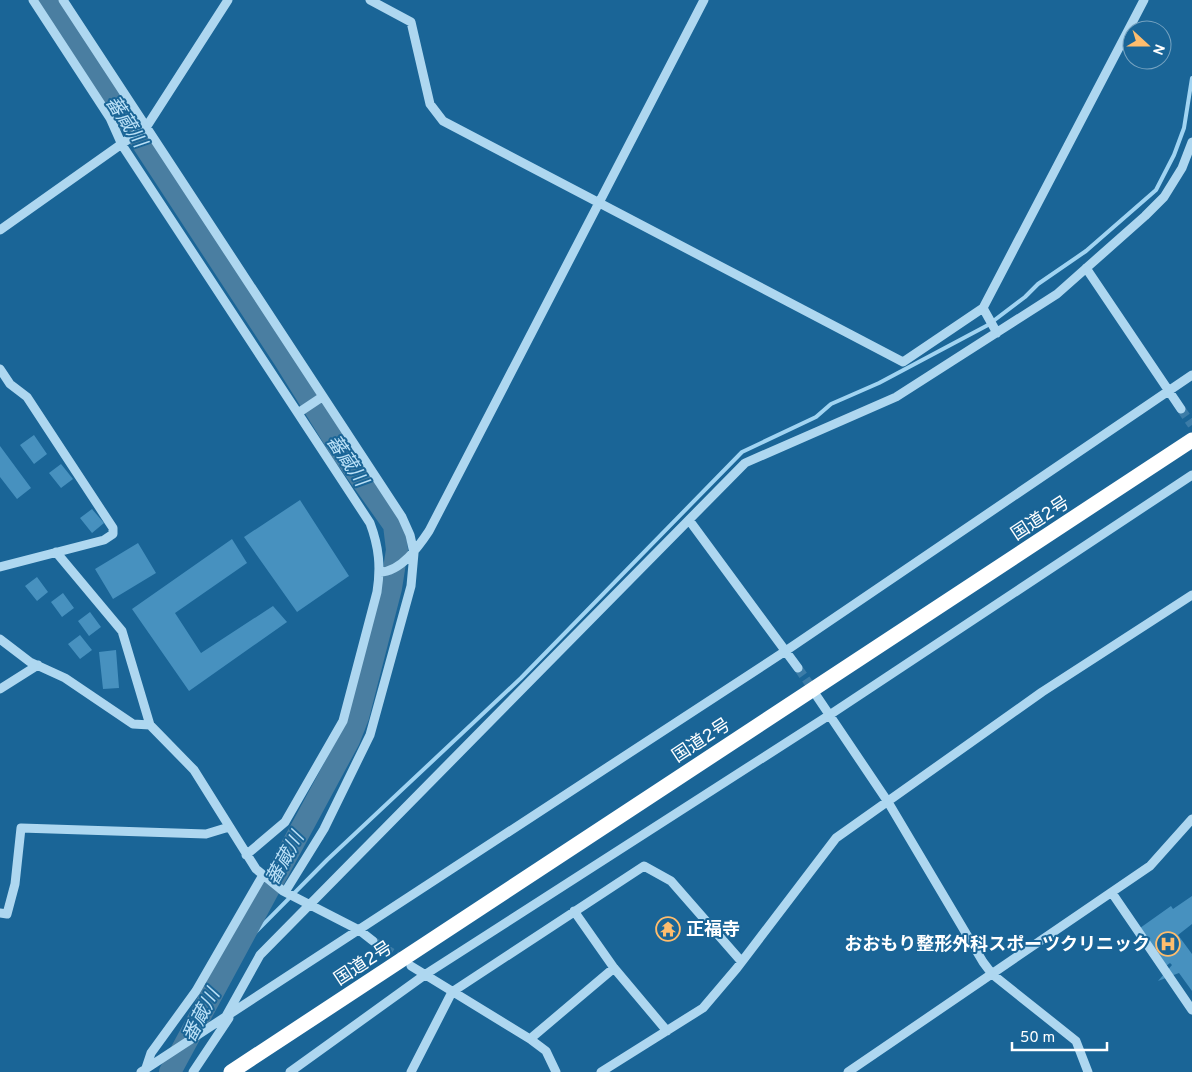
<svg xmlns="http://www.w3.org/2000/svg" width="1192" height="1072" viewBox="0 0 1192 1072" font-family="Overpass,'Noto Sans JP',sans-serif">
	<rect width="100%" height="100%" fill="#1a6597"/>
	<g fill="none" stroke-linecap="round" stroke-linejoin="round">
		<path stroke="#a1d4f2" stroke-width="4" d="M230,958L327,860L521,678L742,452L816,417L831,404L879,383L988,325L1025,297L1038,284L1086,251L1156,190L1174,155L1184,128L1192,78"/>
		<path stroke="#4a7ea1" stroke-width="22" d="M49,0L284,359L342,452L394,525L397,550L391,588L358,717L349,740L170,1072"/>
	</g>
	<path fill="#4791bf" d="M34,435L47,454L34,464L20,445Z
		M0,446L31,488L17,499L0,477Z
		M61,464L73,479L61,488L49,473Z
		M300,500L349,576L297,612L244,537Z
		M92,509L104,523L92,533L80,518Z
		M232,539L247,563L175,613L201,653L273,606L287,622L189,691L132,609Z
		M138,543L156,573L113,599L95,569Z
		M37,577L48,592L37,601L25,586Z
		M63,593L74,608L62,617L51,602Z
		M90,612L101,627L89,636L78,621Z
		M80,635L92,650L80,659L68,644Z
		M116,650L119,688L103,689L99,652Z
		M1192,896V924L1178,935L1192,954V991L1179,973L1158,981L1172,965L1170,963L1166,966L1140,928L1171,906L1173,909Z"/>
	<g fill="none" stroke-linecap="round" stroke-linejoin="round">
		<path stroke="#3c7ca7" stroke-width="9" stroke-dasharray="9 4.5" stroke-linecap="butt" d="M1181,409L1192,425
			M798,668L815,692
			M373,941L405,961"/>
		<path stroke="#aed7f0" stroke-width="9" d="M33,0L110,118L122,145L370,523C379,547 381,567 377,592L343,721L285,822L246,855
			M63,0L402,517L410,535L414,553L411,586L370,735L324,829L285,892
			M370,0L411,22L430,104L443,121L903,362L983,308
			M0,230L147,126L228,0
			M1086,268L1181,409
			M997,333L983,308L1144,0
			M0,369L10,384L27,397L113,528V534L104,540L0,567
			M298,413L322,397
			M689,520L798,668
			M56,552L122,631L150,725
			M380,572C401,572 419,546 429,531L704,0
			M0,639L30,662L65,678L133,724L150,725L194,770L256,869L283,891L359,930L373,941
			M0,689L38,665
			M816,695L888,802L983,962L992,974L1076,1041L1088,1072
			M1112,893L1192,1010
			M574,911L614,968L667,1031
			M0,913L7,914L15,884L21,828L206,834L229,827
			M411,966L530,1039L546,1051L556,1072
			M225,1018L260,955L745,463L896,397L1057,294L1145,216L1164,197L1182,168L1192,142
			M530,1039L614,968
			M146,1068L151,1053L196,991L263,875
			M141,1072L787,650L1192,375
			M193,1072L229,1018
			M290,1072L426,974L831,714L1192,475
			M411,1072L452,992L644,866L671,881L741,961
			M601,1072L703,1008L737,968L836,838L1042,692L1192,595
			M848,1072L1150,866L1192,819"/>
		<path stroke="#fff" stroke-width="15" d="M231,1072L1192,440"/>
	</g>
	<defs>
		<g id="temple-ring" transform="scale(1.25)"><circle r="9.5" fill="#1a6597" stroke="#ffbd6d" stroke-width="1.5"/><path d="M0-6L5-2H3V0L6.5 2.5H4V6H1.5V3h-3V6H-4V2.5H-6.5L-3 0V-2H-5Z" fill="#ffbd6d"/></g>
		<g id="hospital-ring" transform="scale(1.25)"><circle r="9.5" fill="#1a6597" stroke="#ffbd6d" stroke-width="1.5"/><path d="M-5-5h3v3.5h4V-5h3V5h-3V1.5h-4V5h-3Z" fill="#ffbd6d"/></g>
	</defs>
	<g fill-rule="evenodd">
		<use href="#temple-ring" x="668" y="929"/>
		<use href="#hospital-ring" x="1168" y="944"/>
	</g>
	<g text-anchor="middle" stroke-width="4" stroke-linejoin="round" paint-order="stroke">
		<g font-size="18" fill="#fff" stroke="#1a6597">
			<text transform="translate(1040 518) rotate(-33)" y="6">国道2号</text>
			<text transform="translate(701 740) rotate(-33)" y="6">国道2号</text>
			<text transform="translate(363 963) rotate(-33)" y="6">国道2号</text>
		</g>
		<g font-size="18" font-weight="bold" fill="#fff" stroke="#1a6597" text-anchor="start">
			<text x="686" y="935">正福寺</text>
			<text x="1150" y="950" text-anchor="end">おおもり整形外科スポーツクリニック</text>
		</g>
		<g font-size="19" font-style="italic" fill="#bae0f7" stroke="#1a6597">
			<text transform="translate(127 121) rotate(57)" y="7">蕃蔵川</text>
			<text transform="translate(348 460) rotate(56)" y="7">蕃蔵川</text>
			<text transform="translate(284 858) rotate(-61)" y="7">蕃蔵川</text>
			<text transform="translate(200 1015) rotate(-62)" y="7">番蔵川</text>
		</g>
	</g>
	<g transform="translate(1147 45) rotate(111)"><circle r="24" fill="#1a6597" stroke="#76a3c1"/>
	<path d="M0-4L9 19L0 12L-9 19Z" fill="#ffbd6d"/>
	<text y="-8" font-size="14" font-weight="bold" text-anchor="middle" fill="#ffffff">N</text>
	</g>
	<path d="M1012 1042v8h95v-8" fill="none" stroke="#ffffff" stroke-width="2.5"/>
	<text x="1020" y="1042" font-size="15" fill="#ffffff" stroke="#1a6597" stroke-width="4" paint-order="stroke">50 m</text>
</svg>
